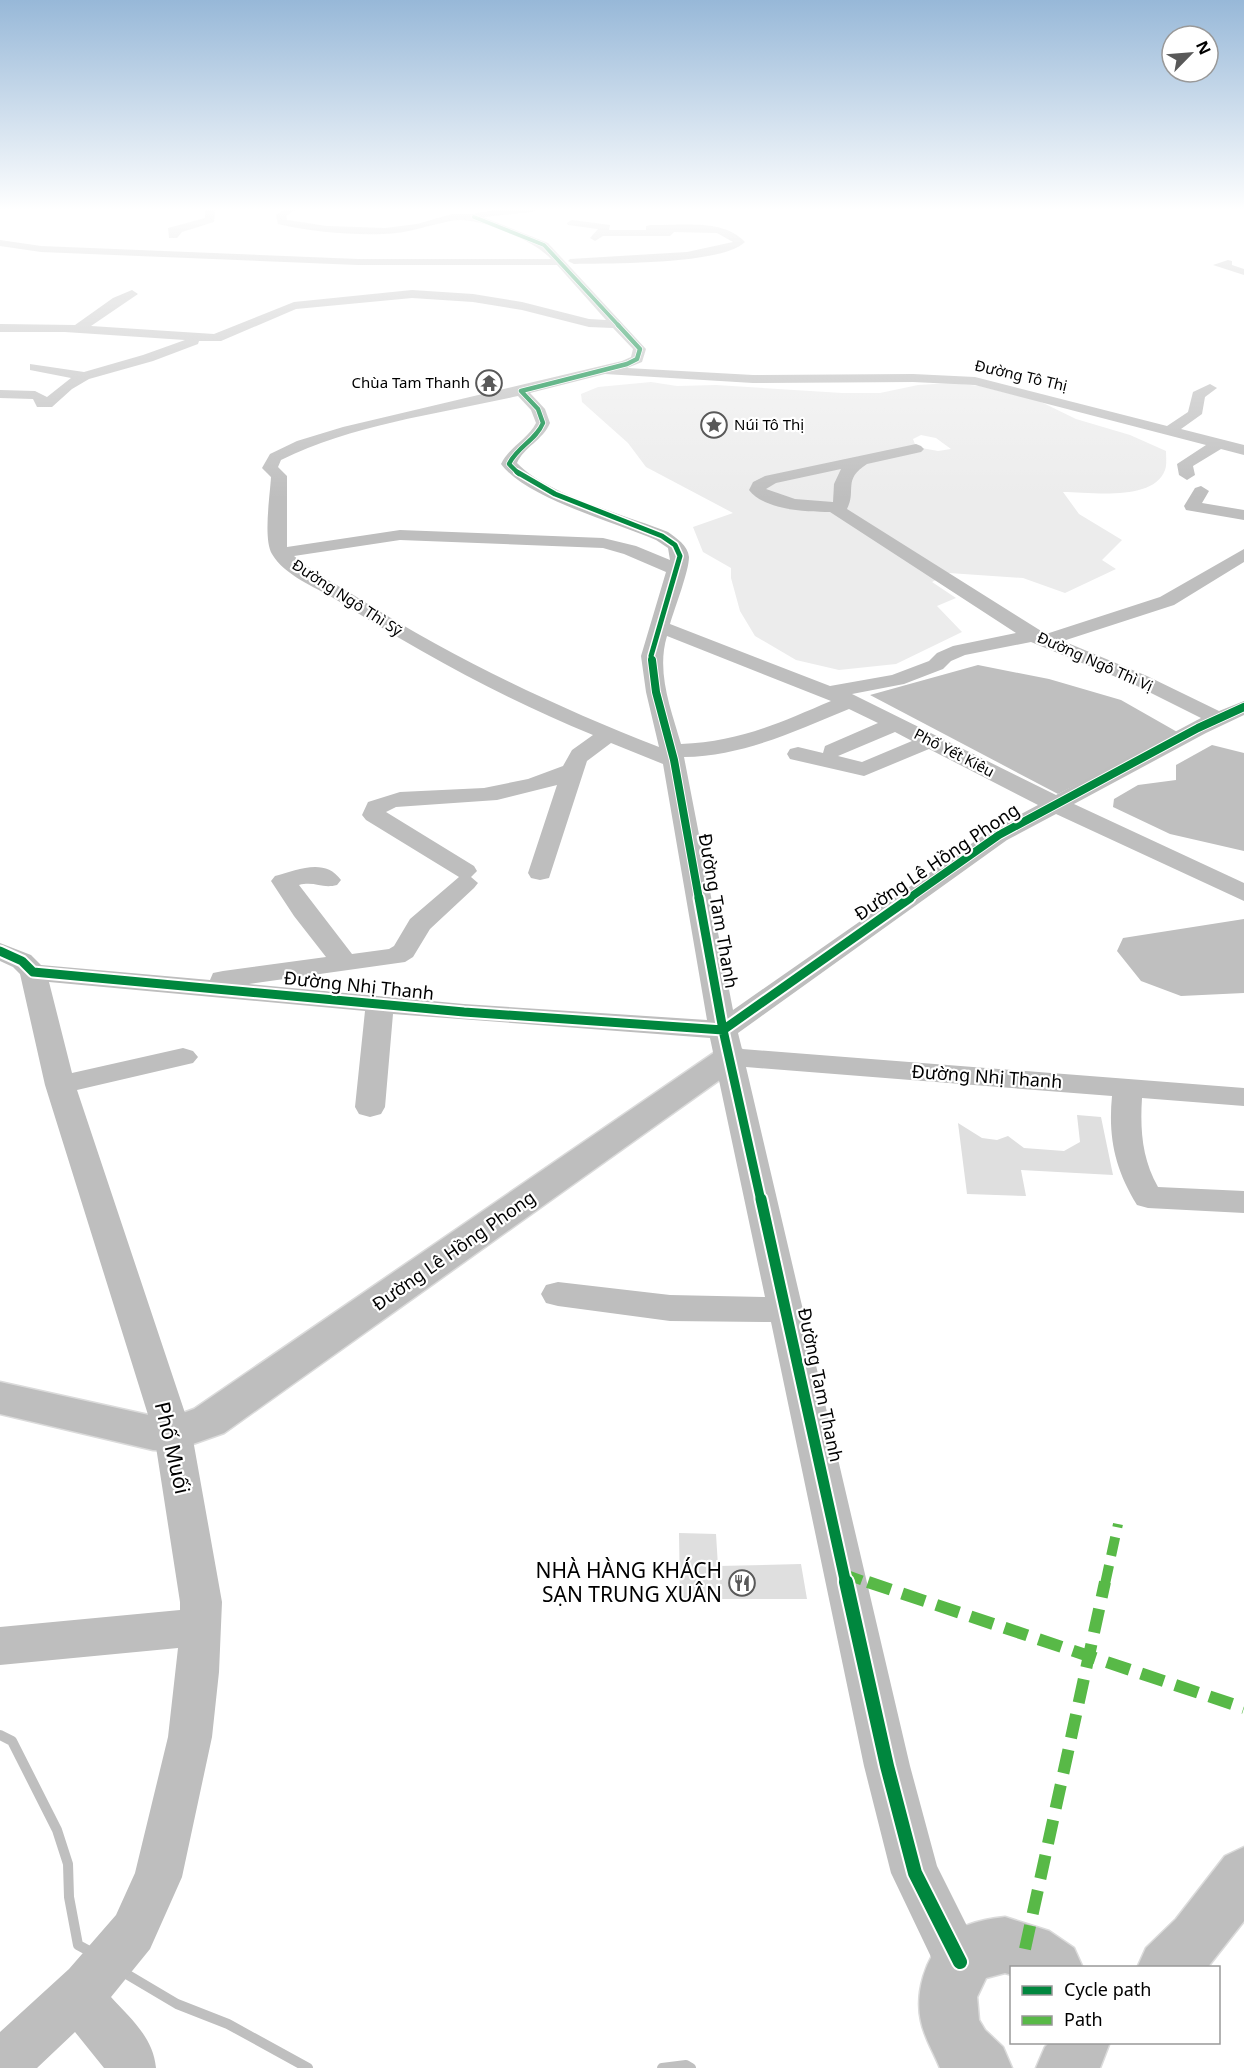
<svg xmlns="http://www.w3.org/2000/svg" width="1244" height="2068" viewBox="0 0 1244 2068" font-family="'Noto Sans',sans-serif">
	<rect width="100%" height="100%" fill="#fff"/>
	<path fill="#ececec" fill-rule="evenodd" d="M651,382L677,386L716,385L842,393H880L918,385L951,383L980,386L1039,401L1076,419L1130,435L1166,451C1166,456 1167,465 1165,470C1153,502 1091,492 1063,492L1079,514L1122,540L1102,560L1116,569L1065,593L1023,578L949,573L932,582L956,598L937,606L962,632L896,664L839,670L796,660L755,636L740,611L731,578V568L703,552L693,527L733,513L646,467L628,443L582,402L581,394L598,387ZM921,435L936,438L951,449L938,451L916,447L913,439Z"/>
	<path fill="#bfbfbf" d="M978,665L1049,679L1121,700L1179,733L1058,794L870,695Z
		M1212,745L1244,753V851L1170,834L1113,807L1114,799L1138,785L1176,780V765Z
		M1244,919V993L1181,996L1141,981L1117,951L1123,938Z"/>
	<g fill="none" stroke-linecap="round" stroke-linejoin="round">
		<path stroke="#bfbfbf" stroke-width="10" d="M0,1735L12,1741L57,1830L68,1864L69,1897L78,1945L91,1952
			M123,1972L177,2004L228,2024L308,2068
			M662,2068L686,2065L691,2068"/>
	</g>
	<path fill="#dfdfdf" d="M1077,1115L1101,1117L1113,1175L1021,1170L1026,1196L967,1194L958,1123L982,1138L997,1140L1008,1136L1024,1148L1064,1151L1080,1142Z
		M679,1533L716,1534L718,1566L801,1564L807,1599H680Z"/>
	<g fill="none" stroke-linecap="round" stroke-linejoin="round">
		<g stroke="#dbdbdb" stroke-width="3">
			<path id="major" d="M730,1047L742,1050L747,1057L742,1064L224,1433L173,1451L153,1450L0,1414V1382L153,1416L172,1417L194,1409L718,1050Z
				M1244,1847V1921L1207,1968H1137L1146,1948L1176,1919L1225,1856Z
				M1005,1917L1049,1931L1074,1948L1083,1968H1012V1975L1005,1973L986,1978L977,1997L979,2020L985,2030L1003,2047L1012,2068H940C934,2053 924,2037 921,2021C915,1994 925,1958 945,1939C960,1924 985,1919 1005,1917Z
				M1050,2042H1110L1100,2068H1036L1045,2047Z"/>
		</g>
		<path fill="#bebebe" fill-rule="evenodd" d="M205,209H215L214,222L182,232L177,238H169L168,228L205,218Z
			M285,209H297L286,216L287,220L327,226L385,228L417,224L452,214H473L498,209H538L533,212L483,217L548,243L646,349L642,362L627,368L753,375L913,374L975,377L1167,426L1188,412L1193,392L1210,384L1217,388L1205,397L1202,414L1181,429L1244,445V455L1221,449L1193,466L1195,475L1187,480L1179,475L1177,464L1206,445L975,385L913,382L753,383L605,374L530,393L545,409L550,423C543,440 524,447 517,463C547,495 626,515 668,532C676,538 688,545 689,557C689,571 675,607 670,624L830,686L892,675L929,661L937,653L953,646L1016,633L830,512C806,512 764,510 749,490L753,482L765,476L916,444L921,446L924,449L921,452L867,464C842,480 857,490 847,509L1046,634L1160,597L1244,549V562L1174,605L1063,641L1147,676L1219,711L1244,701V715L1206,733L1074,804L1244,883V901L1056,814L1007,840L738,1033L742,1049L1244,1088V1106L1142,1098C1140,1130 1142,1159 1158,1187L1244,1191V1213L1148,1208L1137,1205C1115,1169 1108,1138 1112,1096L746,1067L910,1766L937,1866L985,1962L978,1980L960,1987L942,1980L891,1873L864,1766L771,1322L670,1321L558,1306L546,1303L541,1294L546,1285L558,1282L670,1295L765,1297L710,1038L393,1014L385,1107L381,1114L370,1117L359,1114L355,1107L365,1011L49,982L72,1073L183,1048L193,1051L198,1057L193,1063L77,1090L192,1434L222,1602L219,1672L212,1737L182,1877L150,1949L111,1997C131,2019 153,2037 156,2068H104L75,2032L37,2068H0V2032L69,1969L116,1915L135,1873L168,1737L178,1648L0,1665V1627L180,1610V1602L154,1434L45,1085L20,974L13,967L0,961V943L31,955L41,965L210,980L213,973L223,971L326,957L294,916L271,881L275,876C297,870 325,857 341,880L337,885C322,889 315,881 299,885L352,954L389,949L394,946L410,919L459,877L366,820L362,815L368,802L400,792L484,788L528,779L563,766L572,750L593,735C502,698 418,651 335,599C315,587 284,575 272,554C263,539 270,496 271,477L262,468L270,454L297,441L343,427L622,361L631,357L633,349L613,328L589,327L522,310L473,302L412,298L296,309L221,341H199L198,344L153,361L89,379L72,389L52,407H37L33,399L0,398V390L35,391L47,397L71,378L30,370V364L84,372L143,355L185,340L65,332H0V324L75,325L113,298L132,290L138,294L91,326L214,334L294,302L412,290L473,294L522,302L589,319L606,320L557,265H358L41,252L0,246V240L41,246L358,259H551C534,240 476,215 451,221C428,225 407,234 383,234C349,235 312,232 278,224L276,215ZM518,396L531,410L536,423C528,439 509,447 501,464C527,499 615,522 656,540L668,548L670,560L636,546L603,538L400,530L287,547V476L278,467L281,460C354,424 439,414 518,396ZM841,469L834,484L833,502L795,499L766,489L776,483ZM400,540L603,548L624,554L666,572L641,656L646,692L659,747C556,707 457,660 363,601C340,586 315,574 294,556ZM667,636L831,701C779,723 739,742 681,744C671,709 656,672 667,636ZM1031,642L1133,684L1201,718L1056,795L852,694L904,684L943,669L951,661L965,655ZM849,709L878,723L825,746L823,753L798,747L790,749L787,754L790,759L864,776L929,749L1038,805L991,830L733,1010L684,757C744,756 795,731 849,709ZM895,732L912,741L862,762L838,756ZM611,743L663,764L707,1020L464,1004L249,984L405,962L413,957L430,929L474,888L478,883L471,877L477,871L474,866L386,812L396,807L497,800L557,785L528,873L531,878L540,880L549,878L587,761Z
			M572,220L610,225L609,230H646V226L650,225C680,226 723,218 745,242C721,265 610,263 574,264L568,261L570,259L687,252L733,242L717,233L674,232L670,236H603L595,241L590,238L598,229L568,225L567,223Z
			M1228,260L1232,261V265L1244,269V275L1213,265Z
			M1201,486L1209,491L1202,503L1244,510V520L1186,510L1184,506L1195,488Z"/>
		<use href="#major" fill="#bebebe" fill-rule="evenodd"/>
		<path stroke="#58b947" stroke-width="10" stroke-dasharray="19 10" stroke-linecap="butt" d="M844,1574L872,1584
			M1105,1584L1118,1524"/>
		<path stroke="#58b947" stroke-width="12" stroke-dasharray="24 12" stroke-linecap="butt" d="M868,1582L1244,1708
			M1025,1949L1105,1582"/>
		<g stroke="#fff" stroke-width="5">
			<path id="cycleway-far6" d="M474,217L544,245L619,326"/>
		</g>
		<g stroke="#fff" stroke-width="6">
			<path id="cycleway-far5" d="M519,474L509,464C517,447 536,440 543,423L538,409L521,391L627,364L637,359L640,349L618,325"/>
		</g>
		<g stroke="#fff" stroke-width="8">
			<path id="cycleway-far4" d="M517,472L555,494L662,536L675,545L680,556L651,656L652,661"/>
		</g>
		<g stroke="#fff" stroke-width="10">
			<path id="cycleway-far3" d="M652,660L656,692L674,760L699,899
				M908,899L999,835L1198,728L1244,707"/>
		</g>
		<g stroke="#fff" stroke-width="13">
			<path id="cycleway-far2" d="M699,898L723,1030L761,1201
				M0,951L22,961L33,972L464,1012L723,1030L910,898"/>
		</g>
		<g stroke="#fff" stroke-width="15">
			<path id="cycleway-far1" d="M761,1199L846,1584"/>
		</g>
		<g stroke="#fff" stroke-width="18">
			<path id="cycleway" d="M846,1582L887,1766L915,1873L960,1962"/>
		</g>
		<use href="#cycleway-far6" stroke="#00873e" stroke-width="4"/>
		<use href="#cycleway-far5" stroke="#00873e" stroke-width="4.5"/>
		<use href="#cycleway-far4" stroke="#00873e" stroke-width="5"/>
		<use href="#cycleway-far3" stroke="#00873e" stroke-width="8"/>
		<use href="#cycleway-far2" stroke="#00873e" stroke-width="9"/>
		<use href="#cycleway-far1" stroke="#00873e" stroke-width="11"/>
		<use href="#cycleway" stroke="#00873e" stroke-width="14"/>
	</g>
	<linearGradient id="sky" x2="0" y2="1"><stop stop-color="#97b8d8"/><stop offset="0.42" stop-color="#fff"/><stop offset="1" stop-color="#fff" stop-opacity="0"/></linearGradient>
	<rect width="1244" height="498" fill="url(#sky)"/>
	<defs>
		<g id="temple-ring" transform="scale(1.35)"><circle r="9.5" fill="#fff" stroke="#595959" stroke-width="1.5"/><path d="M0-6L5-2H3V0L6.5 2.5H4V6H1.5V3h-3V6H-4V2.5H-6.5L-3 0V-2H-5Z" fill="#595959"/></g>
		<g id="sight-ring" transform="scale(1.35)"><circle r="9.5" fill="#fff" stroke="#595959" stroke-width="1.5"/><path d="M0-6L1.8-2.2L6-1.7L2.9 1.2L3.7 5.4L0 3.3L-3.7 5.4L-2.9 1.2L-6-1.7L-1.8-2.2Z" fill="#595959"/></g>
		<g id="restaurant-ring" transform="scale(1.35)"><circle r="9.5" fill="#fff" stroke="#595959" stroke-width="1.5"/><path d="M-5-6h1v4h1v-4h1v4h1v-4h1v5L-1.5 .5V6h-2V.5L-5-1ZM5-6V6H3V1.5H1.5Q1.5-4 5-6Z" fill="#595959"/></g>
	</defs>
	<g fill-rule="evenodd">
		<use href="#temple-ring" x="489" y="383"/>
		<use href="#sight-ring" x="714" y="425"/>
		<use href="#restaurant-ring" x="742" y="1583"/>
	</g>
	<g text-anchor="middle" stroke-width="4.5" stroke-linejoin="round" paint-order="stroke">
		<g font-size="15" fill="#000" stroke="#fff">
			<text transform="translate(1021 376) rotate(13)" y="5">Đường Tô Thị</text>
			<text transform="translate(347 598) rotate(33)" y="5">Đường Ngô Thì Sỹ</text>
			<text transform="translate(1095 662) rotate(24)" y="5">Đường Ngô Thì Vị</text>
			<text transform="translate(954 753) rotate(27)" y="5">Phố Yết Kiêu</text>
		</g>
		<g font-size="15" fill="#000" stroke="#fff" text-anchor="end">
			<text x="470" y="388">Chùa Tam Thanh</text>
			<text x="734" y="430" text-anchor="start">Núi Tô Thị</text>
		</g>
		<g font-size="18" fill="#000" stroke="#fff">
			<text transform="translate(937 862) rotate(-34)" y="6">Đường Lê Hồng Phong</text>
			<text transform="translate(718 911) rotate(80)" y="6">Đường Tam Thanh</text>
			<text transform="translate(359 986) rotate(6)" y="6">Đường Nhị Thanh</text>
			<text transform="translate(987 1077) rotate(4)" y="6">Đường Nhị Thanh</text>
			<text transform="translate(454 1251) rotate(-35)" y="6">Đường Lê Hồng Phong</text>
			<text transform="translate(820 1385) rotate(78)" y="6">Đường Tam Thanh</text>
		</g>
		<g font-size="21" fill="#000" stroke="#fff">
			<text transform="translate(172 1448) rotate(77)" y="7">Phố Muối</text>
		</g>
		<g font-size="21" fill="#000" stroke="#fff" text-anchor="end">
			<text x="722" y="1578">NHÀ HÀNG KHÁCH<tspan x="722" dy="24">SẠN TRUNG XUÂN</tspan></text>
		</g>
	</g>
	<rect x="1010" y="1966" width="210" height="78" fill="#ffffff" stroke="#999999" stroke-width="1.5"/>
	<rect x="1022" y="1986" width="30" height="9" fill="#00873e" stroke="#999999" stroke-width="1.5"/>
	<text x="1064" y="1996" font-size="18" fill="#000000">Cycle path</text>
	<rect x="1022" y="2016" width="30" height="9" fill="#58b947" stroke="#999999" stroke-width="1.5"/>
	<text x="1064" y="2026" font-size="18" fill="#000000">Path</text>
	<g transform="translate(1190 54) rotate(65)"><circle r="28" fill="#ffffff" stroke="#999999" stroke-width="1.5"/>
	<path d="M0-4.5L10 22L0 15L-10 22Z" fill="#595959"/>
	<text y="-9" font-size="16" font-weight="bold" text-anchor="middle" fill="#000000">N</text>
	</g>
</svg>
